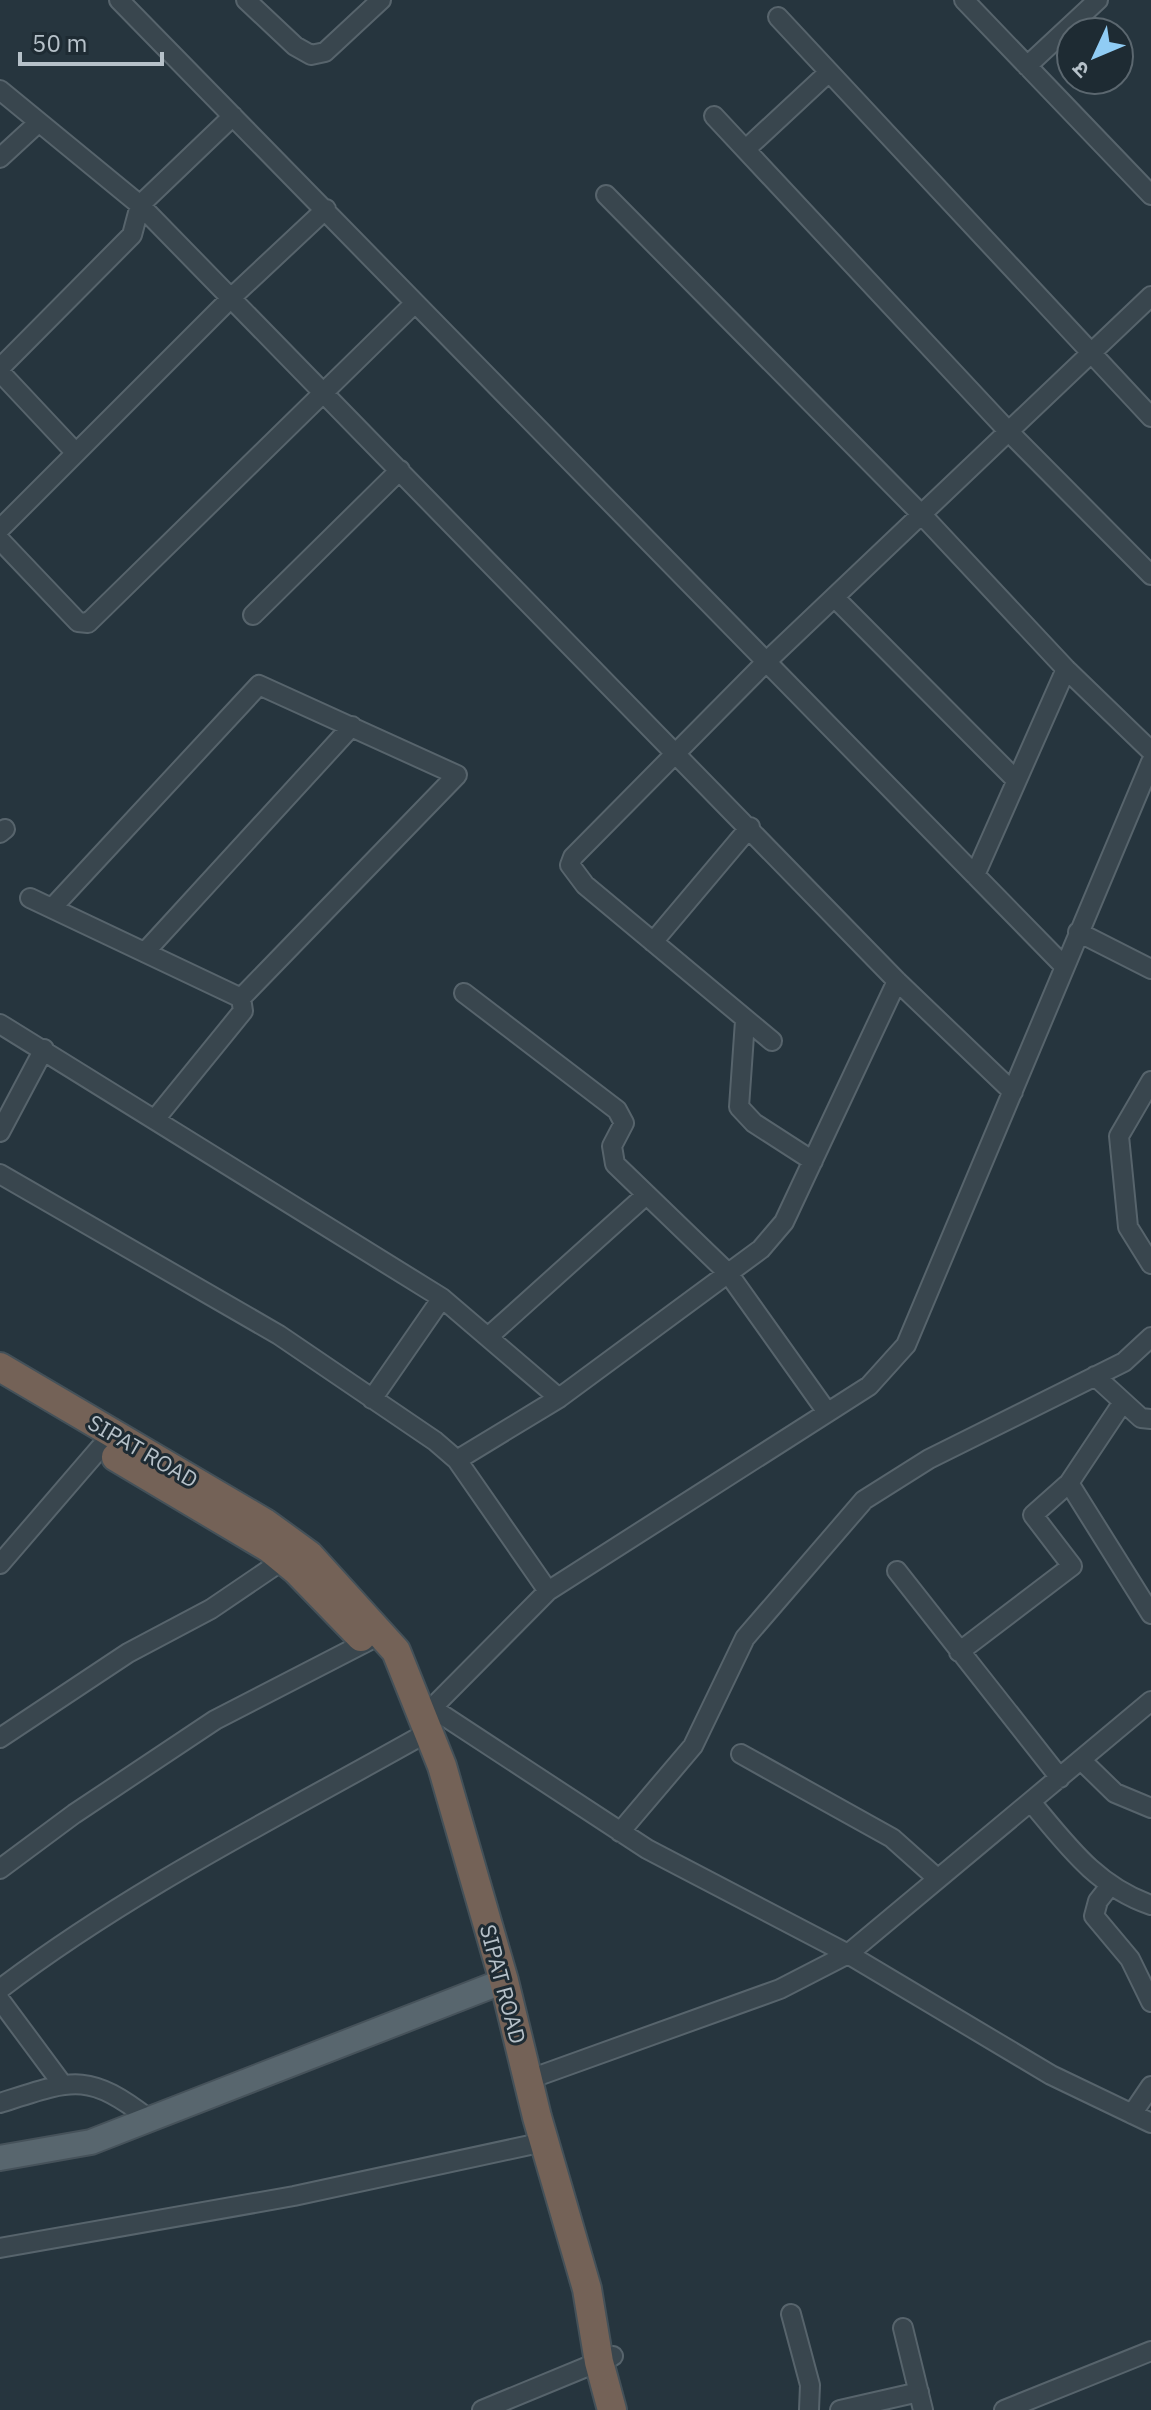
<svg xmlns="http://www.w3.org/2000/svg" width="1151" height="2410" viewBox="0 0 1151 2410" font-family="'IBM Plex Sans','Noto Sans Devanagari',sans-serif">
	<rect width="100%" height="100%" fill="#26353e"/>
	<g fill="none" stroke-linecap="round" stroke-linejoin="round">
		<g stroke="#57646c" stroke-width="22">
			<path id="minor" d="M119,0L1064,966
				M246,0L295,46L311,55L325,52L381,0
				M964,0L1151,195
				M778,17L1151,417
				M1027,66L1098,0
				M0,90L140,205L897,981L1013,1092
				M714,116L1009,432L1151,575
				M746,149L829,72
				M0,158L38,123
				M606,195L923,516L1066,669L1151,751
				M0,368L132,235L140,205L233,116
				M0,372L76,453
				M0,529L232,297L326,209
				M0,540L78,622L88,623L415,303
				M835,598L1015,779
				M253,615L400,470
				M0,833L5,829
				M975,875L1066,669
				M30,898L241,998L457,775L259,685L52,908
				M1078,932L1151,969
				M653,942L750,827
				M145,952L352,726
				M464,993L617,1110L624,1123L612,1146L615,1164L728,1273L827,1412
				M745,1021L739,1107L754,1123L813,1161
				M0,1024L442,1298L559,1398
				M772,1041L585,885L570,865L573,857L767,661L1151,296
				M1151,1081L1119,1136L1128,1227L1151,1264
				M156,1118L243,1011L241,998
				M0,1132L44,1049
				M0,1174L279,1335L435,1441L457,1460L548,1591
				M488,1337L646,1195
				M1095,1376L1141,1418L1151,1419
				M372,1399L442,1298
				M1123,1402L1069,1483L1151,1614
				M457,1460L559,1398L761,1249L784,1222L897,981
				M0,1564L100,1448
				M897,1571L1060,1778
				M959,1652L1072,1566L1033,1515L1069,1483
				M432,1708L647,1849L848,1954L1051,2075L1151,2123
				M422,1718L548,1591L869,1386L906,1345L1151,762
				M0,1738L128,1653L211,1609L292,1554
				M741,1754L892,1838L938,1879
				M1081,1760L1115,1793L1151,1808
				M1031,1802C1067,1845 1096,1886 1151,1905
				M620,1832L693,1746L745,1638L864,1500L929,1459L1124,1362L1151,1337
				M0,1869L74,1814L215,1720L374,1638
				M1109,1887L1098,1901L1094,1916L1130,1959L1151,2002
				M0,1989C133,1888 283,1814 428,1732
				M0,2000L63,2085
				M527,2080L780,1989L848,1954L1151,1701
				M0,2103C72,2080 87,2071 149,2119
				M1132,2114L1151,2086
				M0,2248L294,2196L544,2142
				M791,2314L810,2385L809,2410
				M903,2328L923,2410
				M482,2410L613,2356
				M840,2410L919,2392
				M1004,2410L1151,2351"/>
		</g>
		<g stroke="#46525a" stroke-width="28">
			<path id="major" d="M0,2158L91,2142L504,1981"/>
		</g>
		<g stroke="#445159" stroke-width="32">
			<path id="highway" d="M0,1367L265,1523L309,1555L396,1651L442,1766L504,1981L537,2117L587,2289L599,2362L612,2410
				M116,1457L269,1548L297,1571L361,1637"/>
		</g>
		<use href="#minor" stroke="#39464e" stroke-width="18"/>
		<use href="#major" stroke="#58666e" stroke-width="24"/>
		<use href="#highway" stroke="#746257" stroke-width="28"/>
	</g>
	<g text-anchor="middle" stroke-width="6" stroke-linejoin="round" paint-order="stroke">
		<g font-size="22" fill="#b6c1c9" stroke="#1e2b33">
			<text transform="translate(143 1451) rotate(30)" y="8">SIPAT ROAD</text>
			<text transform="translate(503 1984) rotate(75)" y="8">SIPAT ROAD</text>
		</g>
	</g>
	<g transform="translate(1095 56) rotate(226)"><circle r="38" fill="#1e2b33" stroke="#5b676f" stroke-width="2"/>
	<path d="M0-6L14 30L0 20L-14 30Z" fill="#90ccf4"/>
	<text y="-12" font-size="22" font-weight="bold" text-anchor="middle" fill="#b6c1c9">उ</text>
	</g>
	<path d="M20 52v12h142v-12" fill="none" stroke="#b6c1c9" stroke-width="4"/>
	<text x="32" y="52" font-size="24" fill="#b6c1c9" stroke="#1e2b33" stroke-width="6" paint-order="stroke">50 m</text>
</svg>
